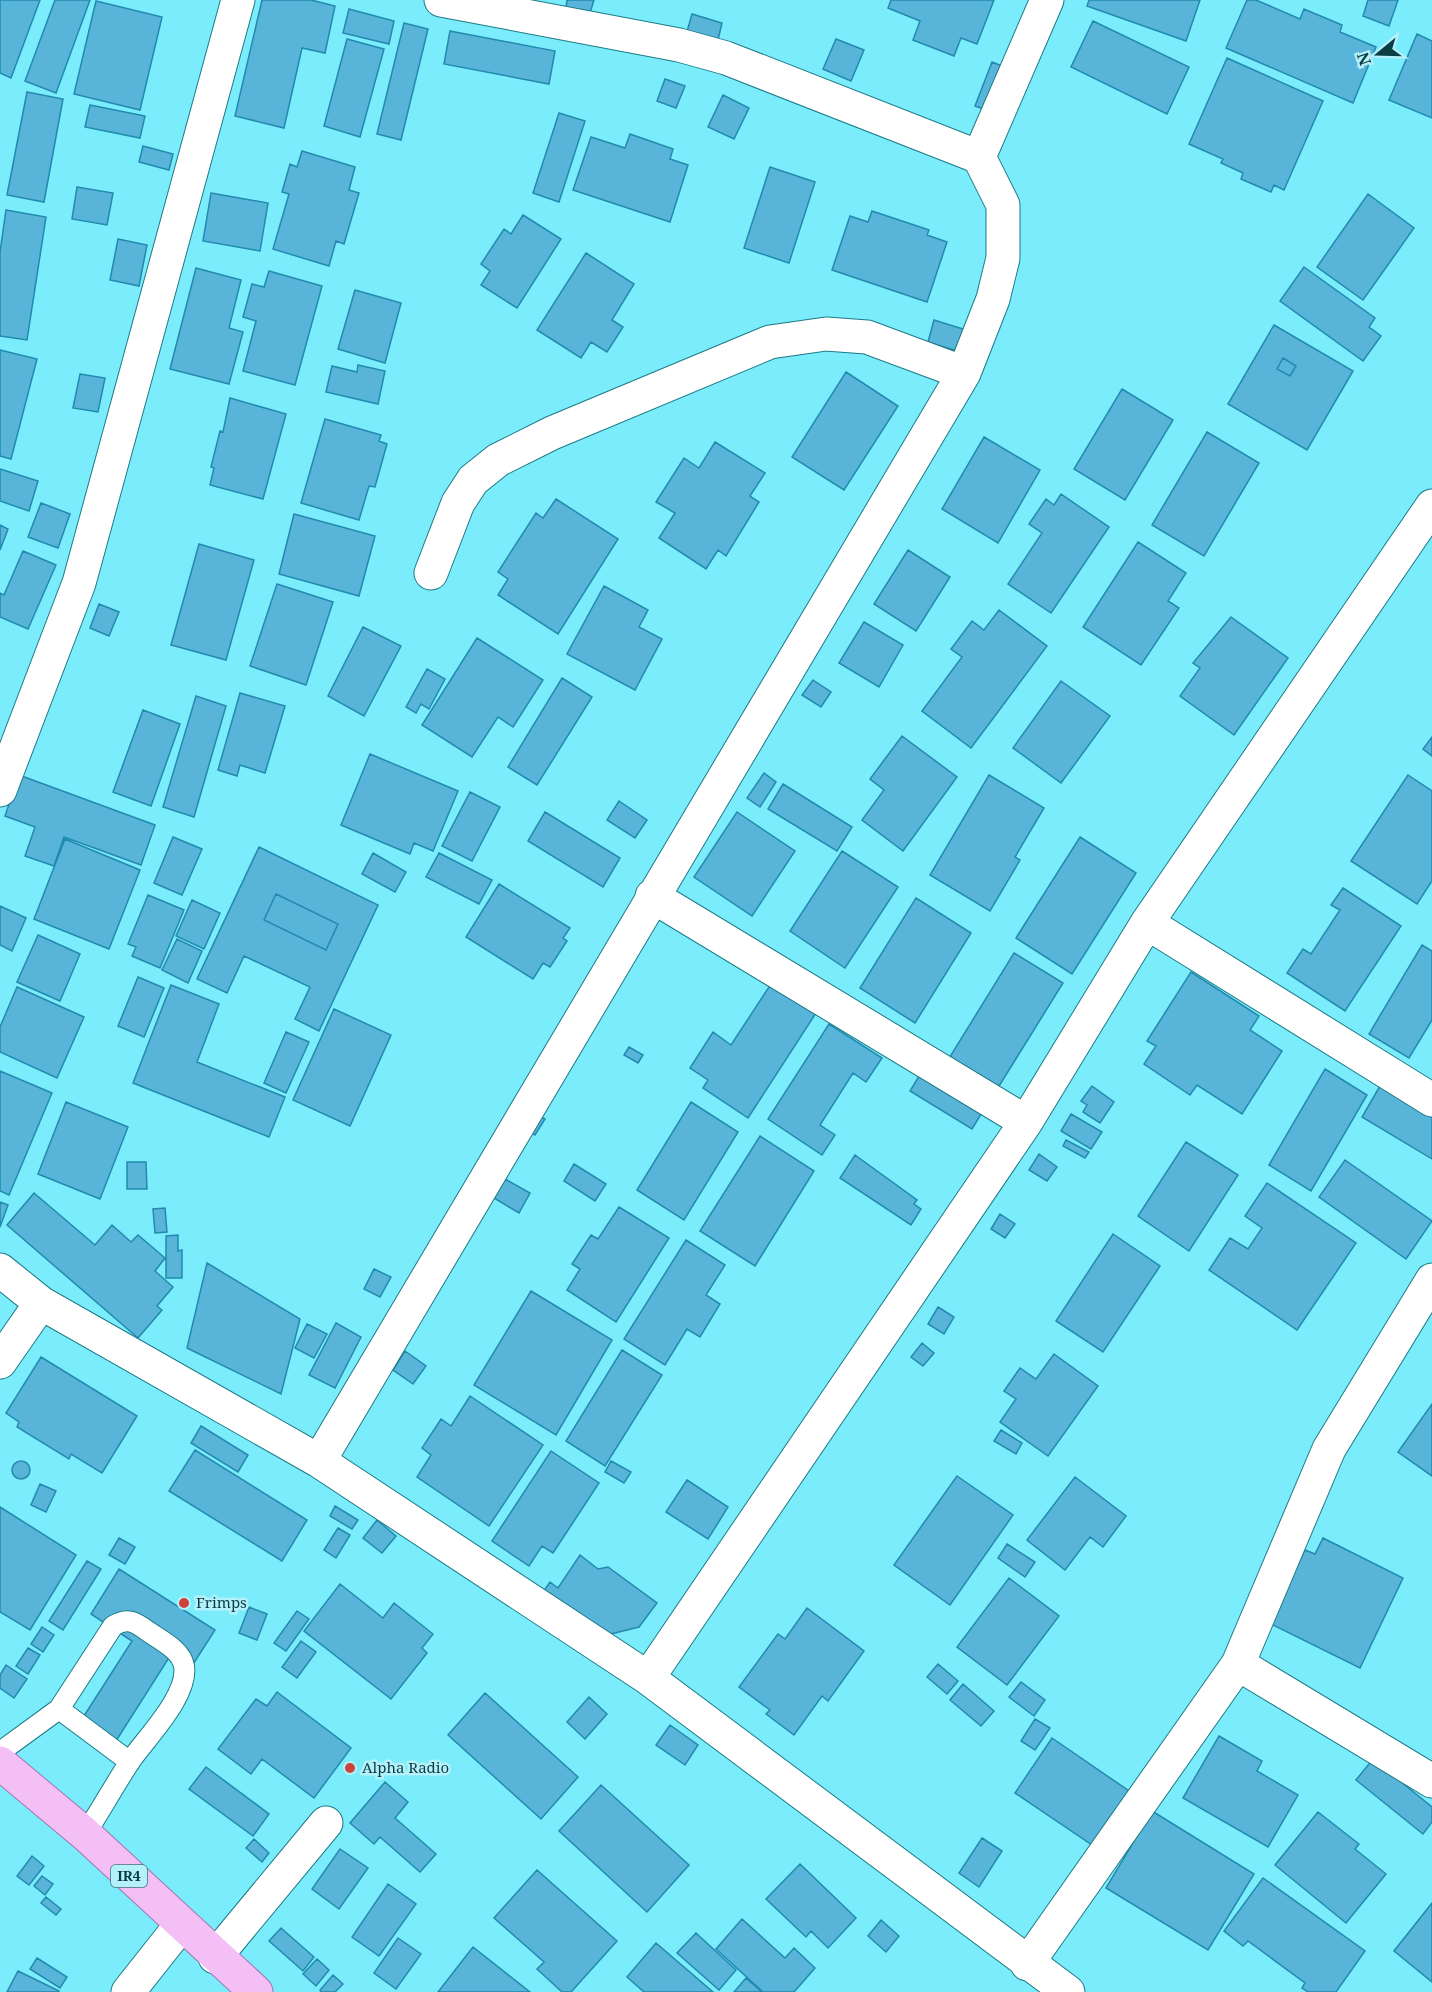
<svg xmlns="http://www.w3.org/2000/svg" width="1432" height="1992" viewBox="0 0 1432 1992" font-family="'Noto Serif',serif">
	<rect width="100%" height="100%" fill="#7becfb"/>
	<path fill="#59b4d9" stroke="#218aae" stroke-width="1.5" fill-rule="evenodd" d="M0,0H40L11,78L0,73Z
		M55,0H90L56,93L25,81Z
		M262,0H311L335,6L325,53L302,48L284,128L235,116Z
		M567,0H594L590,13L566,8Z
		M891,0H994L977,44L961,38L954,56L913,40L920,21L888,8Z
		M1089,0H1200L1186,41L1087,6Z
		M1247,0H1256L1300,19L1304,9L1342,25L1340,32L1376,47L1353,103L1226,48Z
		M1368,0H1398L1389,26L1363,16Z
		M96,1L162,17L140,110L74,94Z
		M349,9L394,21L389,44L343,33Z
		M692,14L722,23L717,44L686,35Z
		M1093,21L1189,67L1167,114L1071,67Z
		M404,23L428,29L401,140L377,134Z
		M450,31L555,51L549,84L444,64Z
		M1417,34L1432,41V118L1389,100Z
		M347,39L384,49L360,137L324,126Z
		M836,39L864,50L851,81L823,69Z
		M1227,58L1323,101L1284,190L1274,185L1271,192L1241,179L1243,173L1221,163L1223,159L1189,144Z
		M992,62L1012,70L995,113L975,106Z
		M665,79L685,86L676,108L657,101Z
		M27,92L63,99L44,202L7,195Z
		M723,95L749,108L734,139L708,127Z
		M90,105L145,116L140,138L85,127Z
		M559,113L585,121L559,202L533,193Z
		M630,134L673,149L670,159L688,165L670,222L573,190L591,137L625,148Z
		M143,146L173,154L169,170L139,162Z
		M302,151L355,167L349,190L359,193L344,244L336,241L329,266L273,249L289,194L282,192L290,164L297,167Z
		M770,167L815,182L789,263L744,248Z
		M77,187L113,193L107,225L72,219Z
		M211,193L268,203L260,251L203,241Z
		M1368,194L1414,228L1363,300L1317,267Z
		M6,210L46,217L27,340L0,336V252Z
		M872,211L929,230L927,235L947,242L927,302L832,270L850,216L868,222Z
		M523,215L561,239L517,308L481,285L490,271L481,264L504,229L511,234Z
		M118,239L147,245L139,286L110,280Z
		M586,253L634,284L612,320L623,327L607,352L591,342L581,358L537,330Z
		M1304,267L1375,318L1369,327L1381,336L1363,361L1280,301Z
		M196,268L241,280L229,328L243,332L229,384L170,369Z
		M269,271L322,286L295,385L243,371L256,321L243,317L252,284L264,287Z
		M355,290L401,303L385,363L338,349Z
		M934,320L963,329L957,351L928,342Z
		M1274,325L1353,371L1307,450L1228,404ZM1283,358L1296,366L1290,376L1277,369Z
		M0,350L37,359L11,459L0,456Z
		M1283,358L1296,366L1290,376L1277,369Z
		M358,365L385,371L378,404L326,392L332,366L357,372Z
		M846,372L898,406L844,490L792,457Z
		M80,374L105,378L98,412L73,408Z
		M1122,389L1173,420L1125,500L1074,469Z
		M230,398L286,414L263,499L210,485L214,468L211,467L220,431L223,432Z
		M325,419L381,435L379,441L387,444L375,487L369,486L359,520L301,503Z
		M1207,432L1259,463L1204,556L1152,525Z
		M984,437L1040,470L998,543L942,509Z
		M715,442L765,473L750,496L759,502L726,556L718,550L706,569L659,538L675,513L656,502L684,458L699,468Z
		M0,469L38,481L29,511L0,501Z
		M1061,494L1109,527L1051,613L1008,584L1042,533L1029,524L1046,499L1054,505Z
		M556,499L618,539L558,634L498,595L508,579L498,572L536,513L543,518Z
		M41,503L70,514L58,548L28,537Z
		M294,514L375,536L359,596L279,574Z
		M0,525L8,529L0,550Z
		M1138,542L1186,573L1168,601L1179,608L1141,665L1083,627Z
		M199,544L254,560L226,660L171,645Z
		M908,550L950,577L916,631L874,604Z
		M23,551L56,565L28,629L0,617V593L4,595Z
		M277,584L333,602L306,685L250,666Z
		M604,586L648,610L639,627L662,639L635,690L567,654Z
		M99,604L119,612L109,636L90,628Z
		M999,610L1047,646L971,748L922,711L962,657L951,649L972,621L984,630Z
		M1231,617L1288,658L1234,735L1180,696L1200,668L1193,663Z
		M864,622L903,645L879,687L839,663Z
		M363,627L401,646L364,716L328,696Z
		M477,638L543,680L513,727L498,717L472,757L422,725Z
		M427,669L445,679L429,709L421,704L416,713L406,707Z
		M562,678L592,697L537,785L508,767Z
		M813,680L831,692L821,707L802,695Z
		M1061,681L1110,716L1061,783L1013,748Z
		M240,693L285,706L265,773L240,765L237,776L218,770Z
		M196,696L226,706L194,817L163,807Z
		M143,710L180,724L151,806L113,792Z
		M902,736L957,777L903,851L862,820L884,790L870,779Z
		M1432,737V756L1423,749Z
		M370,754L458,791L433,851L414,843L410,854L341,825Z
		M764,773L776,782L760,807L747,798Z
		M19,775L155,825L141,865L64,837L54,866L25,856L35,827L5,816Z
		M989,775L1044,808L1015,857L1020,860L990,911L930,875Z
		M1408,775L1432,791V881L1417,904L1351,861Z
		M783,784L852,827L837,851L768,809Z
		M470,792L500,807L472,861L442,846Z
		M619,801L647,820L635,838L607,820Z
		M545,812L620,858L603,887L528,841Z
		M737,812L795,851L752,916L694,877Z
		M173,837L202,849L182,895L154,883Z
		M1080,837L1136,873L1072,974L1016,938Z
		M65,839L140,870L109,949L34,919Z
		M259,847L378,905L319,1031L295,1019L310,987L244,956L227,993L197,979ZM276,894L338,924L326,950L264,920Z
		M842,851L898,887L845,968L790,931Z
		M373,853L406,872L395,892L362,874Z
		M439,853L492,880L479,904L426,877Z
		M499,884L570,928L563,938L567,941L550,967L543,963L533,979L466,937Z
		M1343,888L1401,926L1345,1011L1287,973L1303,949L1311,954L1340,910L1331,905Z
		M276,894L338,924L326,950L264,920Z
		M148,895L184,910L160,968L132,956L136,947L128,944Z
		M916,898L971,933L915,1023L860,988Z
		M192,900L220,913L204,949L176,936Z
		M0,906L26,918L12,951L0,945Z
		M38,935L80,954L60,1001L17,982Z
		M177,939L202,951L188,983L162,970Z
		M1422,945L1432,951V1020L1409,1058L1369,1034Z
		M1014,953L1063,983L996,1091L948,1060Z
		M1191,972L1259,1016L1250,1030L1282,1051L1242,1114L1197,1085L1190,1095L1144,1064L1156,1046L1147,1041Z
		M138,977L164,988L144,1037L118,1026Z
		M771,984L816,1013L748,1118L703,1088L708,1080L690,1068L713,1032L731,1045Z
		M171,985L219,1004L197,1062L285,1097L269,1137L133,1083Z
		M17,987L84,1017L57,1078L0,1052V1027Z
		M334,1009L391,1035L350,1126L293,1100Z
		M829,1024L882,1058L866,1082L853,1073L820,1125L835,1135L822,1155L768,1119Z
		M286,1032L309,1042L286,1093L264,1083Z
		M629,1047L643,1055L638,1063L624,1055Z
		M924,1068L986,1106L972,1129L910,1091Z
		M1325,1069L1367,1095L1311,1191L1269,1165Z
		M0,1071L52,1093L9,1195L0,1191Z
		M1384,1079L1432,1108V1159L1362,1117Z
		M1092,1086L1114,1102L1100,1123L1083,1112L1087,1105L1081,1101Z
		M66,1102L128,1127L100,1199L38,1174Z
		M691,1102L738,1132L684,1220L637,1190Z
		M533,1112L545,1119L535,1135L524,1129Z
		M1071,1114L1102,1132L1091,1149L1061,1131Z
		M760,1136L814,1171L755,1266L700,1231Z
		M1066,1140L1089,1152L1085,1158L1063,1146Z
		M1186,1142L1238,1175L1189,1251L1138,1216Z
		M1039,1154L1057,1167L1047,1181L1029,1170Z
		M855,1155L917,1200L914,1204L921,1209L911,1225L840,1178Z
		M1345,1160L1432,1221L1406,1259L1319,1197Z
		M127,1162H146L147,1189H127Z
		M574,1164L606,1184L595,1201L564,1181Z
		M505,1179L530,1193L519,1213L494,1198Z
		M1267,1183L1356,1243L1297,1330L1209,1270L1230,1238L1248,1249L1262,1228L1245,1216Z
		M34,1193L95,1245L112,1225L131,1242L138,1235L165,1258L155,1271L173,1287L157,1306L162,1310L138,1338L7,1225Z
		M0,1202L8,1205L0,1227Z
		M619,1207L669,1238L616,1322L567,1290L580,1269L572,1264L591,1235L598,1239Z
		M165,1208L167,1232L155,1233L153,1209Z
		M1000,1214L1015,1224L1005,1238L991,1229Z
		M1113,1234L1160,1266L1103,1352L1056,1321Z
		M178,1235V1251L182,1250V1278H166V1236Z
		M686,1240L725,1265L706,1295L720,1304L700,1337L687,1329L665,1365L624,1339Z
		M207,1263L300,1319L281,1394L187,1348Z
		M374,1269L391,1277L380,1297L364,1289Z
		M531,1291L612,1340L556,1435L474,1385Z
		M938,1307L954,1317L944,1334L928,1324Z
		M336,1323L361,1337L335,1388L309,1375Z
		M307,1324L327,1334L314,1358L295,1348Z
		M922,1343L934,1353L923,1366L911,1357Z
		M622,1350L662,1375L605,1466L566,1441Z
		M405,1351L426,1366L413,1384L393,1370Z
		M1054,1354L1098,1386L1048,1456L1000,1422L1016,1399L1004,1391L1020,1368L1036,1379Z
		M41,1357L137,1416L102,1473L71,1454L69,1459L17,1427L19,1422L6,1413Z
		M470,1396L543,1445L489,1526L417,1477L431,1455L422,1448L441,1419L451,1426Z
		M1432,1404V1476L1398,1452Z
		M201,1426L248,1455L238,1472L191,1443Z
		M1001,1430L1022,1443L1016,1454L994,1441Z
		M195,1450L307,1520L282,1561L169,1491Z
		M551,1451L599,1483L553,1553L542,1546L529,1566L492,1541Z
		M12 1470a9 9 0 1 1 18 0a9 9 0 1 1-18 0Z
		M611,1461L631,1472L624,1483L605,1472Z
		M957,1476L1013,1515L950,1605L894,1565Z
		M1075,1477L1126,1516L1103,1547L1090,1537L1065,1570L1027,1540Z
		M687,1480L728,1507L708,1539L666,1512Z
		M40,1484L56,1491L46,1512L31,1505Z
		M335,1506L358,1520L352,1529L330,1516Z
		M0,1507L76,1555L30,1630L0,1612Z
		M377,1520L396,1536L382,1553L363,1538Z
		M338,1528L350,1535L336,1558L324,1550Z
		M119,1538L135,1547L125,1564L109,1555Z
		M1323,1538L1403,1578L1360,1668L1269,1623L1305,1550L1315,1554Z
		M1007,1544L1035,1562L1025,1577L998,1558Z
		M580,1555L598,1569L608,1567L657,1603L639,1627L603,1636L543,1592L550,1582L558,1588Z
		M87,1561L101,1569L63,1630L49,1621Z
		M119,1569L215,1630L190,1669L170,1656L116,1741L82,1719L132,1641L91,1614Z
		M1009,1578L1059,1616L1007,1685L957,1647Z
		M340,1584L383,1618L394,1603L433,1634L422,1648L427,1653L391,1699L304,1631Z
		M249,1607L267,1614L257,1640L239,1633Z
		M807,1608L864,1651L828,1701L822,1696L794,1735L766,1714L770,1710L739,1687L778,1634L785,1639Z
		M297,1611L309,1619L286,1651L274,1643Z
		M42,1627L54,1635L43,1652L31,1644Z
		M301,1641L316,1652L297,1678L282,1667Z
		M28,1648L40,1655L28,1674L16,1666Z
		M938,1664L958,1681L947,1694L927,1677Z
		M6,1665L27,1679L14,1698L0,1688V1675Z
		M1021,1682L1045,1700L1034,1716L1009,1697Z
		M963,1684L994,1711L981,1726L950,1700Z
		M277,1692L351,1748L314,1798L262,1759L251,1774L218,1749L256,1699L267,1706Z
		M485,1693L578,1777L541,1819L448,1735Z
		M589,1697L607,1714L585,1739L567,1722Z
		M1035,1719L1050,1728L1035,1750L1021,1741Z
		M670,1725L698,1745L685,1765L656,1745Z
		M1219,1736L1262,1761L1257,1771L1298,1795L1268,1847L1183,1798Z
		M1052,1738L1132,1793L1095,1847L1015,1793Z
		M1373,1759L1432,1807V1822L1423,1834L1356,1780Z
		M206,1767L269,1814L253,1836L189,1789Z
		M385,1782L408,1802L395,1818L436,1854L420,1872L380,1837L374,1844L350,1823Z
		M601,1785L689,1865L647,1912L559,1831Z
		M1152,1811L1254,1874L1208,1950L1106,1888Z
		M1318,1812L1359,1844L1355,1849L1386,1874L1346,1923L1275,1865Z
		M982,1838L1002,1851L979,1887L959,1873Z
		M254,1839L269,1853L262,1862L246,1848Z
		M340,1849L368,1868L339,1909L312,1889Z
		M32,1856L44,1866L29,1885L17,1876Z
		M800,1864L856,1918L828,1948L811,1931L806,1937L766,1899Z
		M537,1870L617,1941L571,1992H562L537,1969L544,1962L494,1918Z
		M42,1876L53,1884L45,1895L34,1886Z
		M1263,1878L1365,1951L1336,1992H1308L1302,1988L1305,1983L1248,1941L1243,1946L1224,1931Z
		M388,1884L416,1904L379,1956L352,1937Z
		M46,1897L61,1909L56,1915L41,1903Z
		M1432,1903V1982L1394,1951Z
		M742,1919L785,1958L794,1948L815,1968L794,1992H763L716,1949Z
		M881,1920L899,1936L886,1952L868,1936Z
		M281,1928L314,1957L303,1971L269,1941Z
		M696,1933L736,1970L719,1990L677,1953Z
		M398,1938L421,1954L396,1989L374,1973Z
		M656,1943L713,1992H644L627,1977Z
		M473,1947L530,1992H438Z
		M37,1958L67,1977L60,1988L30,1969Z
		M317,1959L329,1970L316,1986L303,1974Z
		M18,1971L59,1991L58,1992H7Z
		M333,1975L343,1984L335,1992H321L320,1990Z
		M746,1978L762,1992H734Z"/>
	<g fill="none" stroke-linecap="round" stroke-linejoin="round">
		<g stroke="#1c7b86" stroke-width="22">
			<path id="lane" d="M59,1709L130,1762
				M0,1752L59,1709L113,1626C129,1617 135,1622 149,1632C162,1641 181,1650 184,1666C189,1695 147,1737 131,1760C115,1784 101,1810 85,1834"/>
		</g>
		<g stroke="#1c7b86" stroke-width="35">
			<path id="street" d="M979,157L1047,0
				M431,573L458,503L473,480L498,460L552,433L770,342L826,334L867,337L964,373
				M0,790L79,583L238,0
				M652,896L1026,1122
				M1147,923L1432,1100
				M0,1270L41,1303L319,1461L648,1678L1068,1992
				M0,1362L41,1303
				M319,1461L964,373L993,299L1003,258V205L979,157L726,58L679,45L441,0
				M1238,1664L1432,1781
				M648,1678L1026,1122L1147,923L1432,506
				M215,1957L326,1823
				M1027,1964L1238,1664L1329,1449L1432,1280
				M128,1992L181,1925"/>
		</g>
		<g stroke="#9e76b2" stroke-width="35">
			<path id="primary" d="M0,1763L85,1834L256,1992"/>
		</g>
		<use href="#lane" stroke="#fff" stroke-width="20"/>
		<use href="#street" stroke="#fff" stroke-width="33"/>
		<use href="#primary" stroke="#f4bff5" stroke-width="33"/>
	</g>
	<g fill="#cf413b" stroke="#b4f1fa" stroke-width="2">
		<circle cx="184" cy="1603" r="6"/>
		<circle cx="350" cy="1768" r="6"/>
	</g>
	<g text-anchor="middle" stroke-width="5" stroke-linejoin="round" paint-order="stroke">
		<rect fill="#b4f1fa" stroke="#3d747b" stroke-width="1.5" x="111" y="1865" width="36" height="22" rx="4.5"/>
		<g font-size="14" font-weight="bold" fill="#0a3e44">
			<text x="129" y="1881">IR4</text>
		</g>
		<g font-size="15" fill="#0a3e44" stroke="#b4f1fa" text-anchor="start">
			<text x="196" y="1608">Frimps</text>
			<text x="362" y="1773">Alpha Radio</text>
		</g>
	</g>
	<g transform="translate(1378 54) rotate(251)" stroke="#b4f1fa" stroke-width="4.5" paint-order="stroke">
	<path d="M0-4.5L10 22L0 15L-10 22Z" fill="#0a3e44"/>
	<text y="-9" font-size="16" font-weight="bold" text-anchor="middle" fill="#0a3e44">N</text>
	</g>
</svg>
